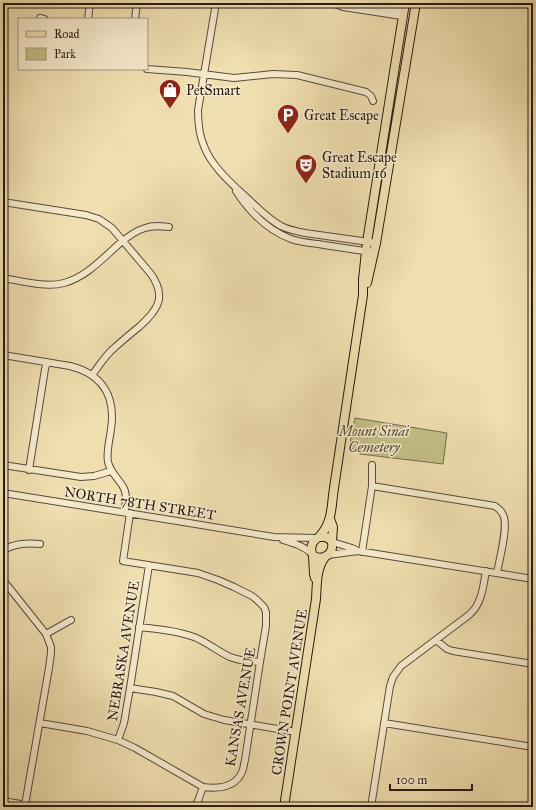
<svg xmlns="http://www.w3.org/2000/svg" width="536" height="810" viewBox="0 0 536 810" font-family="'IM FELL Great Primer',serif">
	<rect width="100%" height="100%" fill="#f0dfb0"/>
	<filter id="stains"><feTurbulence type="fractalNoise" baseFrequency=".005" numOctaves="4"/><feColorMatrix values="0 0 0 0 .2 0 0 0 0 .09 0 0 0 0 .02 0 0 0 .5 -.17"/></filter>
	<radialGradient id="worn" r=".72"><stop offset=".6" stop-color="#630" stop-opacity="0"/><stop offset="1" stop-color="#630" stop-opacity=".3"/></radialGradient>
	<path fill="#c2bf86" stroke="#746c4c" d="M355,418L447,433L443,464L360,454V450L349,448Z"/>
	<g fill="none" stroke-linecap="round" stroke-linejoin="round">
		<g stroke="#594b3a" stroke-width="8">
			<path id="minor" d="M216,3L198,110C198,122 199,135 204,146C211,166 232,184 247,198C258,208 268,219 281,226C288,230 297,231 305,233L376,243
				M332,3L343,7L402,16
				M358,3L403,10
				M40,18L44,19
				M88,19L90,3
				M135,19L137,3
				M147,69L187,72L234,78L273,74L297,75L366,92L371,96L373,101
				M236,191C249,211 267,230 291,239C299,242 309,243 318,244C335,247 353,249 370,252
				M3,202L86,215L99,219L112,228L151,274C167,297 158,310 139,327C130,334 122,341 113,349C105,356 99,366 92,375
				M3,278C22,281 45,288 64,283C86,277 102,259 119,244C127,237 135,231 145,228C153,225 161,226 169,227
				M3,355L70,366C102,374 116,396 111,429C110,439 106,452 108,462C111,475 122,481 125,491C127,498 125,506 125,512
				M3,465L81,477L94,476L111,471
				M29,470L45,369L47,362
				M372,486L495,506C497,508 501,510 502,513C510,523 499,560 497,573
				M3,493L177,521L274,537L317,538
				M283,540C293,543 304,546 312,554
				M332,542L352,548L358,551
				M3,550C16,543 27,543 40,544
				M362,552L372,486V465
				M328,555L358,551L533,579
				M3,580L46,634L51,647V653L49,668L25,805
				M139,627C158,629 177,631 194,637C207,642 217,651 230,657C239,661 250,661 260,662
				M46,634L71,620
				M436,640L447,649L453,651L533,664
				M130,688L156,692L173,696L204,714L224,720L296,732
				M40,723L87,731L118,740L135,748L203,787C218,789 235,788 242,772C244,768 244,763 245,760L260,662L266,626V612L264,607L257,600L252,596L234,587L218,580L198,573L123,561L130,513
				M384,723L533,747
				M118,740L124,723L130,688L149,565
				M3,801L38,807
				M372,805L383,807
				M194,807L198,801L203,787
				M371,807L390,686L393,677L401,666L469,615C482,604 483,587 486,571"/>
		</g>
		<g stroke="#271a13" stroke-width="10">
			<path id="major" d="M367,283L376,243L416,3
				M330,519L333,527L332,541
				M319,537C333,522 331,507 334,488L363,295V280L367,242L405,3
				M319,537H326L332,541C334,554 324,561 313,556C309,548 312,541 319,537Z
				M313,556L314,574L315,578
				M284,807L316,599C317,584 316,569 325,557"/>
		</g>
		<use href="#minor" stroke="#f5eacc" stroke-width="6"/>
		<use href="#major" stroke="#f0dfb0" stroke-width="8"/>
	</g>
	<defs>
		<g id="shop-pin" transform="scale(1.15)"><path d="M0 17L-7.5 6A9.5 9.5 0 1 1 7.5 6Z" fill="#8f2418" stroke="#f5eacc"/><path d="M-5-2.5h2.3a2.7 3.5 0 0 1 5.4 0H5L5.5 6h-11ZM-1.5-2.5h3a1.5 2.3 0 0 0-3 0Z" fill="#fff"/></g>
		<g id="parking-pin" transform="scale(1.15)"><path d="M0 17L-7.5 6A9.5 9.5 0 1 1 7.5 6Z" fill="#8f2418" stroke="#f5eacc"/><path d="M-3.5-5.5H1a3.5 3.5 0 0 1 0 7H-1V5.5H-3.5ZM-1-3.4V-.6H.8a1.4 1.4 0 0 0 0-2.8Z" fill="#fff"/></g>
		<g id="theatre-pin" transform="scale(1.15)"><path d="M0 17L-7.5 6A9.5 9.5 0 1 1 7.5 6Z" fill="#8f2418" stroke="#f5eacc"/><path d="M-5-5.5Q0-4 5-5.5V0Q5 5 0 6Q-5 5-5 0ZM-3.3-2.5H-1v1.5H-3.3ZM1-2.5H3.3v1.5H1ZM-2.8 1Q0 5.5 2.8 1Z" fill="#fff"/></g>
	</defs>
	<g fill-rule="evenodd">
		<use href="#shop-pin" x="170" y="90"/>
		<use href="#parking-pin" x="288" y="115"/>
		<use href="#theatre-pin" x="306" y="165"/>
	</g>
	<g text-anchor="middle" stroke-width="3" stroke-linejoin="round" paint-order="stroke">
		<g font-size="14" fill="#271a13" stroke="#f5eacc" text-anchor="start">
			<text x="186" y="95">PetSmart</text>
			<text x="304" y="120">Great Escape</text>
			<text x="322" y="162">Great Escape<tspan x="322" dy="16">Stadium 16</tspan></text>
		</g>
		<g font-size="14" font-style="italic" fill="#564c36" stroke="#f5eacc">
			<text x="374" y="436">Mount Sinai<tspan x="374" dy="16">Cemetery</tspan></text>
		</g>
		<g font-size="14" fill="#271a13" stroke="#f5eacc">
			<text transform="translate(140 503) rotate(9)" y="5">NORTH 78TH STREET</text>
			<text transform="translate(123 651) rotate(-81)" y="5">NEBRASKA AVENUE</text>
			<text transform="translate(289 692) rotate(-81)" y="5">CROWN POINT AVENUE</text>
			<text transform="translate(240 707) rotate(-80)" y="5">KANSAS AVENUE</text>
		</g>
	</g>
	<rect width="536" height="810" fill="none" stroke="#f0dfb0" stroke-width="16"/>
	<rect x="4" y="4" width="528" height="802" fill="none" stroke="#271a13" stroke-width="2"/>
	<rect x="8" y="8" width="520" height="794" fill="none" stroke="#271a13"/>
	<rect x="18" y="18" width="130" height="52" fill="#f5eacc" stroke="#a39782"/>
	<rect x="26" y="31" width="20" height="6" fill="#f0dfb0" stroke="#a39782"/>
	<text x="54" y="38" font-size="12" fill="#271a13">Road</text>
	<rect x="26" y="48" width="20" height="12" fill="#c2bf86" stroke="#a39782"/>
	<text x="54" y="58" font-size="12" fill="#271a13">Park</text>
	<path d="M390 784v6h82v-6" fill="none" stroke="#271a13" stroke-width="2"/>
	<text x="396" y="784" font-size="12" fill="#271a13" stroke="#f5eacc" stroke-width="3" paint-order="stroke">100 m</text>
	<rect width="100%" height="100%" filter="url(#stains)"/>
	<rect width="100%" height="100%" fill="url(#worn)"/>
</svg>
